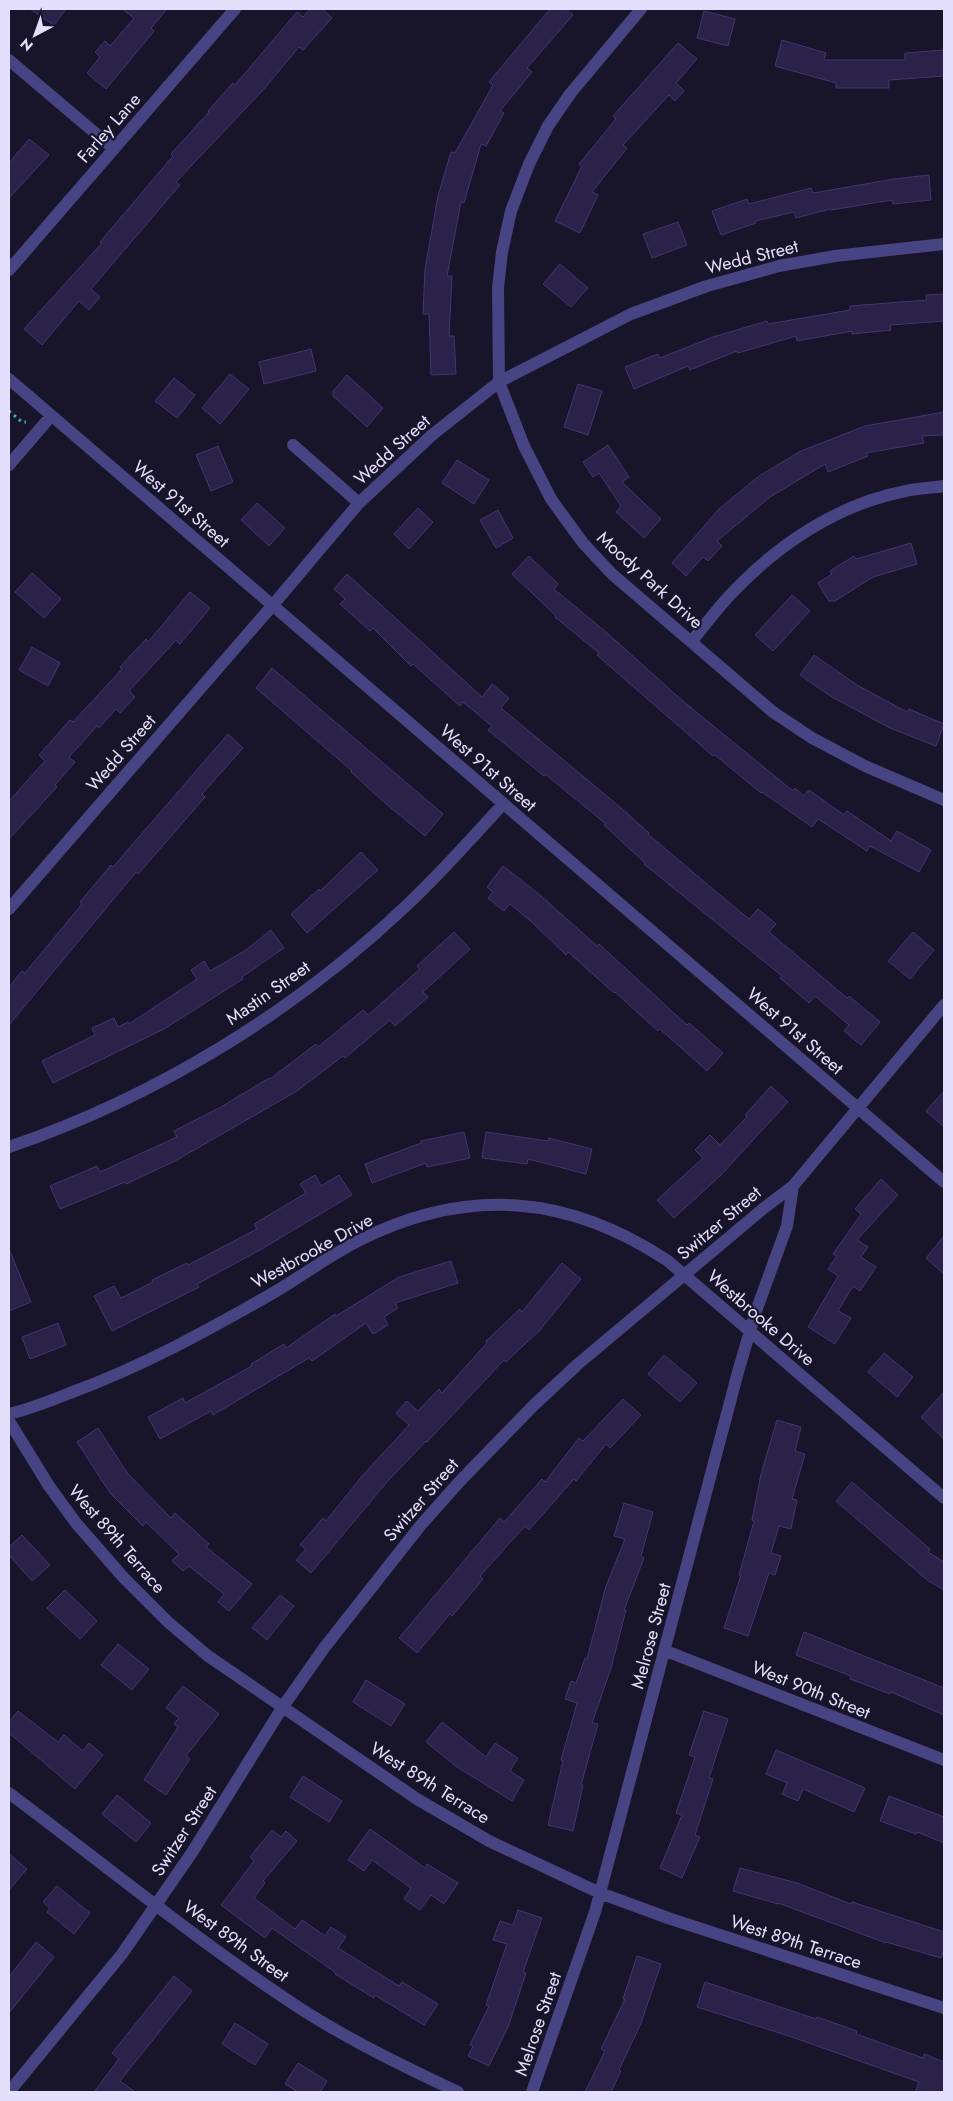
<svg xmlns="http://www.w3.org/2000/svg" width="953" height="2101" viewBox="0 0 953 2101" font-family="Jost,sans-serif">
	<rect width="100%" height="100%" fill="#181429"/>
	<path fill="#2a2248" stroke="#433672" d="M30,9H66L54,25Z
		M122,9H167L151,28L154,31L106,89L87,73L100,57L95,52L105,41L110,46L134,18Z
		M310,9H322L332,18L303,50L299,47L263,90L176,182L180,185L91,289L100,297L89,310L79,301L42,345L24,329L102,243L100,242L173,156L171,154L209,112L208,111L233,83L235,85L297,12L303,17Z
		M550,9H566L573,15L527,68L532,72L500,111L504,113L486,146L481,144L464,203L461,202L447,276H452L449,336H454L456,374L431,375L429,314H423L425,269L438,196L451,152L455,153L493,85L489,82Z
		M704,11L735,19L728,46L697,38Z
		M782,40L826,53L824,60H905V53L944,50V76L889,80V88H836V83L775,66Z
		M678,43L697,59L676,83L684,91L675,101L669,95L623,145L627,148L592,192L598,195L580,233L555,221L582,166L579,164L616,119L613,116Z
		M29,139L49,155L9,198V163Z
		M929,175L931,200L893,204L892,200L831,210L830,209L796,218L794,212L755,221L756,223L721,235L712,211L747,199L749,204L811,188L813,193L894,179Z
		M678,222L687,245L652,258L643,234Z
		M560,264L588,288L571,307L543,284Z
		M944,294V321L890,325L891,330L852,334V331L797,341L796,336L738,353L737,351L690,370L688,366L634,389L625,367L658,354L660,358L713,337L767,321L768,324L850,310V306L927,300L926,295Z
		M311,349L316,371L264,384L259,362Z
		M230,374L249,389L220,424L202,408Z
		M347,375L383,408L367,427L333,396V391Z
		M174,378L195,395L177,418L155,401Z
		M578,384L602,391L588,435L564,427Z
		M944,412V435L922,436L924,443L866,453L868,456L828,472L825,464L770,497L717,541L722,546L708,561L703,557L686,576L672,563L719,509L759,476L801,451L865,426Z
		M608,445L629,477L622,482L661,519L644,538L616,512L621,506L599,473L593,477L583,462Z
		M218,446L233,482L211,491L196,455Z
		M457,460L489,480L474,504L442,483Z
		M257,503L285,528L269,546L241,520Z
		M418,508L433,522L409,549L394,534Z
		M498,510L513,538L496,548L480,520Z
		M911,543L917,564L873,577L835,601H829L818,583L832,574L830,571L854,556L856,559Z
		M529,556L558,584L554,589L606,632L684,702L793,791L795,788L804,796L809,790L844,815L847,811L891,841L897,831L931,850L919,872L870,846L867,851L818,819L812,827L762,792L761,793L715,755L713,756L597,655L599,653L555,617L556,616L512,574Z
		M32,573L61,599L44,618L15,592Z
		M347,574L482,697L492,684L509,698L501,708L620,807L649,833L648,834L708,885L749,919L758,909L776,924L769,932L847,998L849,996L880,1022L861,1045L844,1031L849,1025L815,996L809,1003L780,978L782,976L644,864L645,863L604,825L606,824L545,774L544,776L488,730L492,726L463,702L460,706L413,664L411,666L373,628L370,631L340,604L345,599L334,589Z
		M190,592L210,608L180,644L176,640L129,691L135,697L120,713L116,709L99,728L97,726L69,757L75,762L55,785L57,787L9,839V801L45,761L39,755L70,720L73,722L122,669L120,667L146,639L148,642Z
		M792,595L810,611L773,651L755,635Z
		M32,647L60,663L48,686L19,670Z
		M814,655L857,685L907,712L909,709L944,724L936,746L890,728L832,697L800,675Z
		M272,668L443,814L425,836L385,803L351,772L352,771L256,688Z
		M228,734L243,748L202,794L205,797L138,874L136,872L9,1025V987L22,971L25,973L82,904L80,902L111,865L113,867Z
		M361,852L378,870L307,933L291,914L319,889L320,891Z
		M503,866L540,895L597,946L599,944L687,1025L689,1023L723,1053L707,1071L660,1029L658,1031L615,992L614,993L568,952L566,955L534,924L510,904L504,911L488,898L493,892L487,887Z
		M271,930L284,948L242,977L243,979L164,1029L53,1083L42,1061L95,1035L92,1028L114,1018L118,1027L128,1022L129,1024L197,979L191,970L204,961L210,971L246,950Z
		M454,932L470,949L423,992L428,997L395,1026L390,1020L345,1058L343,1056L297,1091L175,1161L126,1184L125,1182L60,1209L50,1186L97,1166L100,1172L177,1137L174,1131L221,1107L269,1078L270,1079L316,1044L318,1047L363,1010L368,1015L420,969L417,966Z
		M913,932L934,950L910,979L888,961Z
		M771,1086L788,1102L721,1175L674,1218L657,1200L703,1158L695,1150L710,1135L720,1145L747,1117L745,1115Z
		M944,1091V1127L926,1111Z
		M464,1132L470,1158L427,1167L426,1163L372,1183L365,1164L421,1143V1141Z
		M486,1132L548,1141L549,1138L592,1149L586,1174L528,1159L527,1164L482,1158Z
		M315,1175L321,1186L339,1175L352,1195L260,1250L197,1284L199,1287L112,1331L94,1296L114,1286L121,1298L153,1282L152,1280L187,1263L188,1265L257,1229L254,1224L306,1193L300,1184Z
		M881,1179L898,1195L857,1240L868,1247L861,1257L876,1267L860,1291L853,1286L838,1311L851,1318L835,1344L808,1327L838,1276L828,1269L837,1256L833,1254L861,1214L855,1209Z
		M944,1236V1274L926,1258Z
		M9,1249L31,1302L9,1311Z
		M451,1261L458,1283L395,1303L398,1308L384,1317L388,1325L373,1334L366,1323L312,1361L309,1358L213,1415L211,1411L160,1439L148,1417L183,1398L185,1403L252,1366L251,1364L284,1344L286,1348L335,1314L336,1316L399,1277Z
		M562,1263L581,1279L540,1330L506,1362L504,1360L427,1442L426,1441L387,1482L311,1573L296,1560L306,1549L300,1545L323,1518L326,1521L363,1475L409,1425L396,1413L407,1401L418,1411L439,1389L442,1393L487,1343L486,1341L520,1309L522,1312Z
		M58,1323L66,1345L30,1359L22,1337Z
		M884,1353L913,1377L897,1397L868,1372Z
		M664,1355L697,1383L680,1402L648,1374Z
		M944,1392V1439L921,1417Z
		M623,1399L641,1415L610,1448L606,1444L576,1481L574,1479L529,1530L525,1526L480,1576L483,1579L452,1616L450,1614L417,1653L399,1638L500,1518L504,1522L542,1479L545,1482L579,1438L583,1441Z
		M777,1420L801,1427L795,1451L805,1454L792,1499L797,1500L791,1529L779,1526L771,1553L781,1556L775,1575L769,1573L748,1636L724,1628L741,1575H739L754,1521L752,1520L761,1474Z
		M98,1428L128,1474L171,1518L175,1513L209,1544L206,1547L252,1584L229,1611L218,1602L224,1594L189,1566L183,1571L172,1561L179,1554L146,1522L143,1526L110,1493L77,1442Z
		M852,1482L930,1549L928,1552L944,1562V1590L927,1580L836,1501Z
		M624,1503L653,1512L641,1556L644,1558L624,1610H626L611,1668L592,1723L598,1724L581,1785H583L573,1831L548,1825L563,1761L561,1760L577,1703L565,1699L571,1681L576,1683L585,1658L587,1659L606,1586L625,1539L614,1536Z
		M22,1535L50,1565L32,1581L9,1555V1547Z
		M65,1590L97,1621L80,1639L47,1608Z
		M280,1595L294,1606L267,1640L252,1628Z
		M804,1632L944,1688V1715L891,1692L890,1694L850,1679L851,1676L796,1655Z
		M118,1644L149,1669L132,1690L101,1665Z
		M366,1680L405,1704L391,1726L353,1702Z
		M183,1686L219,1714L186,1756L190,1759L166,1795L144,1780L178,1727L174,1724L179,1718L166,1708Z
		M18,1711L58,1742L64,1735L83,1751L89,1743L103,1755L75,1789L9,1733V1722Z
		M704,1711L728,1719L709,1778L713,1779L695,1835L700,1837L682,1878L660,1868L682,1815L676,1813L695,1757L689,1755Z
		M442,1722L486,1757L495,1743L518,1758L510,1771L524,1780L512,1801L457,1767L426,1742Z
		M776,1750L865,1788L854,1812L803,1789L798,1801L782,1794L787,1783L766,1774Z
		M303,1776L342,1801L329,1822L290,1797Z
		M117,1795L151,1823L136,1842L102,1814Z
		M889,1796L944,1817V1843L917,1832L916,1834L880,1821Z
		M370,1829L425,1868L427,1864L458,1883L444,1904L431,1895L420,1910L404,1899L411,1888L372,1860L364,1871L348,1860Z
		M272,1830L281,1837L286,1831L297,1841L263,1881L265,1883L254,1898L295,1929L302,1920L325,1936L331,1927L346,1937L338,1948L399,1986L402,1982L438,2004L424,2025L375,1995L374,1998L335,1974L336,1973L272,1928L265,1938L221,1905L254,1861L250,1857Z
		M9,1854L27,1869L9,1890Z
		M740,1868L797,1883L851,1904L852,1902L944,1932V1949L941,1958L886,1942V1943L778,1903V1904L733,1891Z
		M57,1886L90,1913L74,1934L47,1912L50,1908L43,1902Z
		M518,1910L542,1918L523,1972L526,1973L508,2027L489,2066L468,2056L473,2046L470,2045L489,2006L486,2005L507,1944L493,1940L500,1921L513,1925Z
		M36,1942L54,1957L9,2013V1977Z
		M637,1956L661,1964L641,2023L619,2070L621,2071L611,2092H585L605,2051L601,2049L625,1999H623Z
		M174,1976L192,1991L120,2081L135,2092H94L119,2059L112,2053Z
		M705,1982L816,2019L817,2017L857,2031L856,2034L923,2058L924,2054L944,2062V2092H915L919,2082L789,2036L697,2007Z
		M235,2023L268,2044L255,2065L222,2044Z
		M298,2063L327,2081L320,2092H298L285,2084Z"/>
	<g fill="none" stroke-linecap="round" stroke-linejoin="round">
		<path stroke="#3eb1ac" stroke-width="3" stroke-dasharray="2.5 4" stroke-linecap="butt" d="M9,411L22,422H26"/>
		<path stroke="#474483" stroke-width="12" d="M641,9L570,94L548,126L529,164L511,211L502,252L498,288L499,382L524,446L551,499L583,543L612,574L773,712L812,738L865,766L944,800
			M9,60L114,149
			M9,270L235,9
			M9,379L944,1182
			M293,445L359,503
			M9,465L51,416
			M692,641C704,626 717,609 731,594C778,544 838,504 906,491C919,488 932,488 944,486
			M9,909L272,606L359,503L432,435L499,382L631,314L707,286L779,266L835,256L944,244
			M9,1147C156,1097 294,1012 407,905C441,873 472,838 503,804
			M9,1414C30,1409 50,1401 70,1393C141,1367 207,1331 273,1293C302,1276 330,1255 360,1240C468,1186 569,1195 668,1261L944,1498
			M9,1421L49,1486L76,1523L123,1577L168,1622L208,1656L417,1799L489,1841L600,1893L668,1918L944,2008
			M666,1651L944,1760
			M9,1793C105,1865 200,1943 301,2009C351,2041 405,2067 458,2092
			M9,2092L122,1954L193,1851L282,1708L324,1648L420,1526L461,1480L534,1405L578,1364L764,1208L793,1186L944,1005
			M532,2092L595,1912L738,1372L755,1314L787,1226L793,1186"/>
	</g>
	<g text-anchor="middle" stroke-width="4.5" stroke-linejoin="round" paint-order="stroke">
		<g font-size="18" fill="#e3dffc" stroke="#181429">
			<text transform="translate(109 128) rotate(-49)" y="6">Farley Lane</text>
			<text transform="translate(752 257) rotate(-14)" y="6">Wedd Street</text>
			<text transform="translate(392 450) rotate(-42)" y="6">Wedd Street</text>
			<text transform="translate(181 504) rotate(41)" y="6">West 91st Street</text>
			<text transform="translate(650 580) rotate(42)" y="6">Moody Park Drive</text>
			<text transform="translate(121 753) rotate(-49)" y="6">Wedd Street</text>
			<text transform="translate(488 768) rotate(41)" y="6">West 91st Street</text>
			<text transform="translate(268 993) rotate(-35)" y="6">Mastin Street</text>
			<text transform="translate(795 1031) rotate(41)" y="6">West 91st Street</text>
			<text transform="translate(719 1223) rotate(-40)" y="6">Switzer Street</text>
			<text transform="translate(312 1251) rotate(-29)" y="6">Westbrooke Drive</text>
			<text transform="translate(761 1318) rotate(41)" y="6">Westbrooke Drive</text>
			<text transform="translate(421 1500) rotate(-49)" y="6">Switzer Street</text>
			<text transform="translate(117 1539) rotate(49)" y="6">West 89th Terrace</text>
			<text transform="translate(651 1636) rotate(-75)" y="6">Melrose Street</text>
			<text transform="translate(811 1690) rotate(22)" y="6">West 90th Street</text>
			<text transform="translate(430 1783) rotate(32)" y="6">West 89th Terrace</text>
			<text transform="translate(184 1831) rotate(-57)" y="6">Switzer Street</text>
			<text transform="translate(236 1941) rotate(36)" y="6">West 89th Street</text>
			<text transform="translate(796 1942) rotate(18)" y="6">West 89th Terrace</text>
			<text transform="translate(538 2024) rotate(-71)" y="6">Melrose Street</text>
		</g>
	</g>
	<rect width="953" height="2101" fill="none" stroke="#e3dffc" stroke-width="20"/>
	<g transform="translate(35 35) rotate(221)" stroke="#181429" stroke-width="4" paint-order="stroke">
	<path d="M0-4L9 19L0 12L-9 19Z" fill="#e3dffc"/>
	<text y="-8" font-size="14" font-weight="bold" text-anchor="middle" fill="#e3dffc">N</text>
	</g>
</svg>
